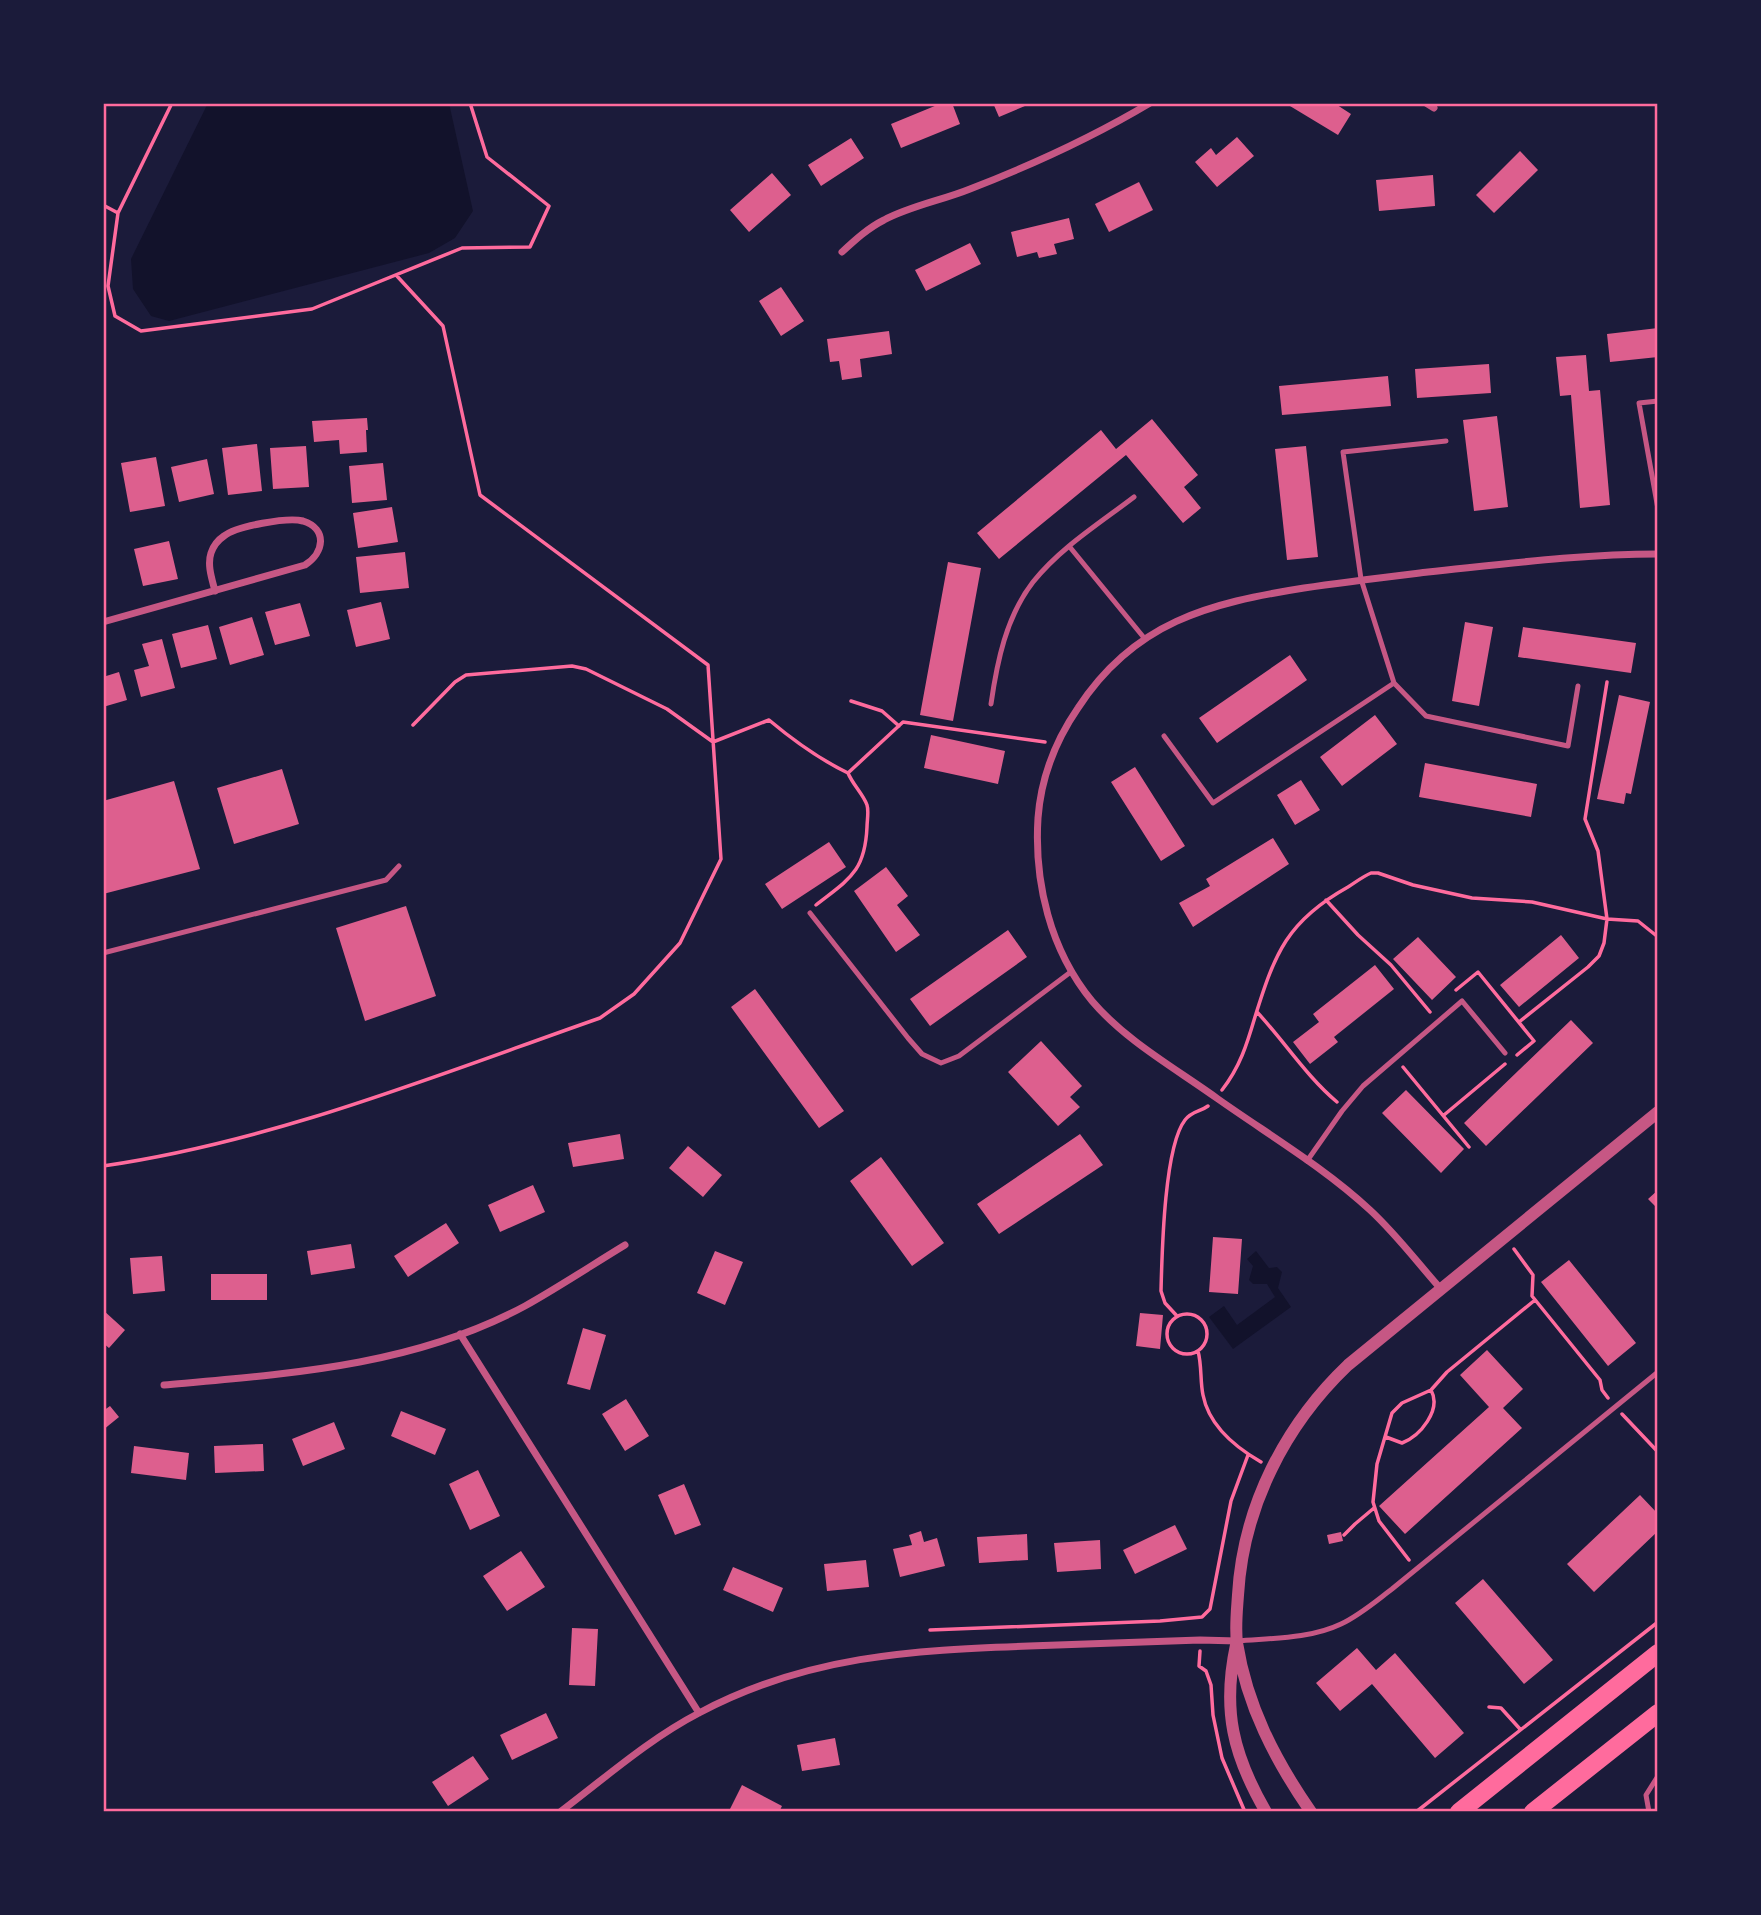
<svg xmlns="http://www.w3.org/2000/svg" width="1761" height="1915" viewBox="0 0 1761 1915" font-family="Quicksand,sans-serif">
	<rect width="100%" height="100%" fill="#1b1b3a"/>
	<path fill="#12122b" d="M208,103H449L473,211L455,238L429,253L169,321L151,316L133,289L131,259Z
		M1256,1251L1269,1268L1277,1267L1282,1272L1278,1288L1291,1307L1233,1349L1209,1317L1224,1306L1237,1325L1275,1297L1267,1284H1253L1249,1280L1253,1266L1247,1259Z"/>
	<path fill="#dd5f8e" d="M942,103H952L960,124L901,148L891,124Z
		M993,103H1032L999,117Z
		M1285,103H1334L1351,114L1338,135Z
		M1237,137L1254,156L1217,187L1195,162L1211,148L1216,155Z
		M851,138L864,158L821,186L808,165Z
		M1520,151L1538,170L1494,213L1476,195Z
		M772,173L791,195L749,232L730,210Z
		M1433,175L1435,206L1379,211L1376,180Z
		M1139,182L1153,210L1109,232L1095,204Z
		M1069,218L1074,239L1054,244L1057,254L1039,258L1037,252L1017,257L1011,232Z
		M970,243L981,264L926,291L915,270Z
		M781,287L804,321L781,336L759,301Z
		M1658,328V357L1610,362L1607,334Z
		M889,331L892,354L860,359L862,377L842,380L839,361L830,362L827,339Z
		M1586,355L1589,391L1600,390L1610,505L1580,508L1571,395L1560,396L1556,357Z
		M1489,364L1491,393L1417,398L1415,369Z
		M1388,376L1391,406L1282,415L1279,386Z
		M1497,416L1508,507L1474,511L1463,420Z
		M367,418L368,430H366L367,452L340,454L339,440L314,442L312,421Z
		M1152,419L1198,475L1184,487L1201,508L1183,523L1126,455L999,559L977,533L1101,430L1116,449Z
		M257,444L262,491L228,495L222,448Z
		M306,446L309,487L273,489L270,448Z
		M1306,446L1318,557L1287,560L1275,449Z
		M156,457L165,506L130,512L121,463Z
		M207,459L214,494L179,502L171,467Z
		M383,463L387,500L352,503L349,466Z
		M392,507L398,542L358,548L353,513Z
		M169,541L178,579L143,586L134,549Z
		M405,552L409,588L360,593L356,557Z
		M948,562L981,568L953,721L920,715Z
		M381,602L390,639L356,647L347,610Z
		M300,603L310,636L275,645L265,612Z
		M252,617L264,655L230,665L219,627Z
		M1465,622L1493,627L1479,706L1452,701Z
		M208,625L217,659L181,668L172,634Z
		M1523,627L1636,643L1631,673L1518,657Z
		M162,639L175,688L141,697L134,670L149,666L142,644Z
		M1290,655L1307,680L1217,743L1199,718Z
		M119,672L127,700L103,707V677Z
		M1619,695L1650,702L1631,794L1626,793L1624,804L1597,799Z
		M1375,715L1397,744L1342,786L1320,757Z
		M931,735L1005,751L998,784L924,768Z
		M1425,763L1537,784L1531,817L1419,797Z
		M1135,767L1185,846L1161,861L1111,782Z
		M282,769L299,824L234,844L217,788Z
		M1301,780L1320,810L1295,825L1277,795Z
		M174,781L200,869L103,894V801Z
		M1273,838L1289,864L1193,927L1179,903L1210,886L1206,879Z
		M829,842L846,867L782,909L765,884Z
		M886,867L908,896L897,905L920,935L896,952L854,891Z
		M406,906L436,996L365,1021L336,928Z
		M1008,930L1027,957L930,1026L910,999Z
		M1561,935L1579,958L1519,1007L1500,985Z
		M1418,937L1456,977L1432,1000L1393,959Z
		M1375,965L1394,989L1334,1037L1338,1042L1310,1064L1293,1042L1319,1022L1313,1014Z
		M755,989L844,1111L819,1128L731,1007Z
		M1571,1020L1593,1043L1486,1146L1464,1123Z
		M1041,1041L1082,1086L1070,1097L1080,1107L1058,1126L1008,1072Z
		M1406,1090L1464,1149L1441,1173L1382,1113Z
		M620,1134L624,1159L573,1167L568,1143Z
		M1080,1134L1103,1165L999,1234L977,1204Z
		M688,1146L722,1175L703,1197L669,1168Z
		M881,1157L944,1243L912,1266L850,1181Z
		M533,1185L545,1212L500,1232L488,1205Z
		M1658,1190V1209L1648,1199Z
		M446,1223L459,1243L408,1277L394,1256Z
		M1213,1237L1242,1239L1238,1294L1209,1292Z
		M351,1244L355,1268L311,1275L307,1251Z
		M715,1251L743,1262L725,1305L697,1293Z
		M162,1256L165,1291L133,1294L130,1258Z
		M1569,1260L1636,1343L1608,1366L1541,1282Z
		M211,1274H267V1300H211Z
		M103,1310L125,1330L109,1348L103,1343Z
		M1140,1313L1163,1315L1160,1349L1136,1346Z
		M583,1328L606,1335L590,1390L567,1384Z
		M1487,1350L1523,1389L1503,1408L1522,1428L1405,1534L1379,1506L1489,1407L1460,1375Z
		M626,1399L649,1436L625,1451L602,1414Z
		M110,1406L119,1417L103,1430V1411Z
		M401,1411L446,1429L435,1455L391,1436Z
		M334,1422L345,1449L303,1466L292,1439Z
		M263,1444L264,1471L215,1473L214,1446Z
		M134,1446L189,1453L186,1480L131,1473Z
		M478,1470L500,1516L470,1530L449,1484Z
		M684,1484L701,1525L675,1535L658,1495Z
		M1640,1495L1658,1514V1531L1594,1592L1567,1564Z
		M1175,1525L1187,1549L1135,1574L1123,1550Z
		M921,1531L924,1542L937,1538L945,1566L900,1577L893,1549L912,1545L909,1535Z
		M1341,1532L1343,1541L1329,1544L1327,1535Z
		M1027,1534L1028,1560L979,1563L977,1537Z
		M1100,1540L1101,1569L1057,1572L1054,1543Z
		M521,1551L545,1587L507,1611L483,1576Z
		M866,1560L869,1587L827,1591L824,1564Z
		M733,1567L783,1588L773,1612L723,1590Z
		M1483,1579L1553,1660L1524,1684L1455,1603Z
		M572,1628L598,1629L595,1686L569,1685Z
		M1357,1648L1376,1670L1395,1653L1464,1733L1435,1758L1372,1684L1340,1711L1316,1683Z
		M546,1713L558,1738L512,1760L500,1735Z
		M835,1738L840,1765L802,1771L797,1745Z
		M473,1756L489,1779L448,1806L432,1782Z
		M742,1785L782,1806L779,1812H735L730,1809Z"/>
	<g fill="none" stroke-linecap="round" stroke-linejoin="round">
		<path stroke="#ff6b9d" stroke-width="3.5" d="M172,103L118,213L108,286L115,316L141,331L312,309L462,248L530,247L549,206L487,157L470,103
			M103,205L118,213
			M851,701L882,711L899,726
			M413,725L455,682L466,675L572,666L586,669L667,709L713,742L769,720C794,741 819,759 848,773
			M1326,900L1358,935L1391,965L1430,1012
			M816,905C849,879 865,872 867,827C867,821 869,811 867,805C863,794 853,785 848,773L903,722L1045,742
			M1456,990L1478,972L1534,1041L1517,1055
			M1257,1012C1284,1041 1307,1077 1337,1102
			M1519,1022L1588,967L1599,956L1604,943L1607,919L1598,851L1585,819L1607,682
			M1403,1067L1469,1147
			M1222,1090C1240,1067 1247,1044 1255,1017C1275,953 1287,921 1348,887C1356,882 1362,877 1371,873H1378L1413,885L1472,898L1532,902L1607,919L1638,921L1658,937
			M1444,1115L1505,1064
			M103,1166C275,1141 437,1075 600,1018L634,994L680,943L721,859L708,665L480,495L443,326L396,275
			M1514,1249L1533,1275L1532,1296L1600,1380L1602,1390L1608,1398
			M1167 1334a20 20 0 1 1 40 0a20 20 0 1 1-40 0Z
			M1177,1316L1165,1303L1161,1291C1162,1254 1164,1147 1185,1120C1192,1111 1200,1112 1208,1106
			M1198,1351C1202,1366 1200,1381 1203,1395C1209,1426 1235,1447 1261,1462
			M1622,1414L1658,1452
			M1386,1437L1402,1443C1420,1436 1442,1410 1431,1390
			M1344,1535L1355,1524L1374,1508
			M1409,1560L1379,1521L1373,1502L1377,1464L1392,1413L1402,1403L1431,1390L1447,1372L1535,1300
			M930,1630L1160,1621L1202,1617L1210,1609L1231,1501L1248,1455
			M1200,1651L1199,1666L1206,1671L1211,1685L1213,1715L1222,1758L1245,1812
			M1489,1707L1501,1708L1520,1729
			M1416,1812L1658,1622"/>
		<path stroke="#c65784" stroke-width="5" d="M1658,401L1639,403L1658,509
			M1069,546L1145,639
			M1394,683L1361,579L1343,452L1446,441
			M991,704C997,662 1006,617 1033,582C1060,548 1100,523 1134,497
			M1164,736L1213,803L1394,683L1426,716L1568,746L1578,686
			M810,913L908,1038L922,1054L941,1063L959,1056L1072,971
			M103,953L386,880L399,866
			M1307,1161L1342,1111L1363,1086L1462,1001L1505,1053
			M1237,1641C1271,1638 1310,1639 1341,1624C1360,1615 1376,1601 1392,1589L1658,1372
			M1649,1812L1646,1795L1658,1776"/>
		<path stroke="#c65784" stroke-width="7" d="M1426,103L1434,108
			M842,252C855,240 868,228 884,220C910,206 943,200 970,189C1032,165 1093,137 1150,103
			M103,622L305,565C324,553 328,529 303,521C288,517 236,526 224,536C218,540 213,547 211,553C207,565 212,579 215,591
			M1440,1288C1417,1262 1396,1234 1370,1210C1325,1168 1269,1135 1218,1099C1175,1068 1126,1041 1092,1001C1050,950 1034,882 1038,818C1041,778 1056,740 1078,708C1134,622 1209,603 1304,588C1345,582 1387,577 1428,572C1505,564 1581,554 1658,554
			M460,1334L699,1713
			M164,1385C288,1374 414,1366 525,1306C559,1287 592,1265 625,1245
			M560,1812C605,1778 649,1739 699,1713C806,1656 911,1650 1029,1646C1086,1644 1143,1642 1200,1640L1237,1641"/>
		<path stroke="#c65784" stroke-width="12" d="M1236,1645C1222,1710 1233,1755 1266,1812
			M1311,1812C1275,1760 1247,1706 1237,1643C1235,1627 1237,1610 1238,1595C1243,1507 1285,1425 1348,1365L1658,1112"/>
		<path stroke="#ff6b9d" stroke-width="18" d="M1459,1812L1658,1653
			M1533,1812L1658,1713"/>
	</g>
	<rect width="1761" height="1915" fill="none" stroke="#1b1b3a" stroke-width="210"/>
	<rect x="105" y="105" width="1551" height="1705" fill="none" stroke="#ff6b9d" stroke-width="2.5"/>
</svg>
